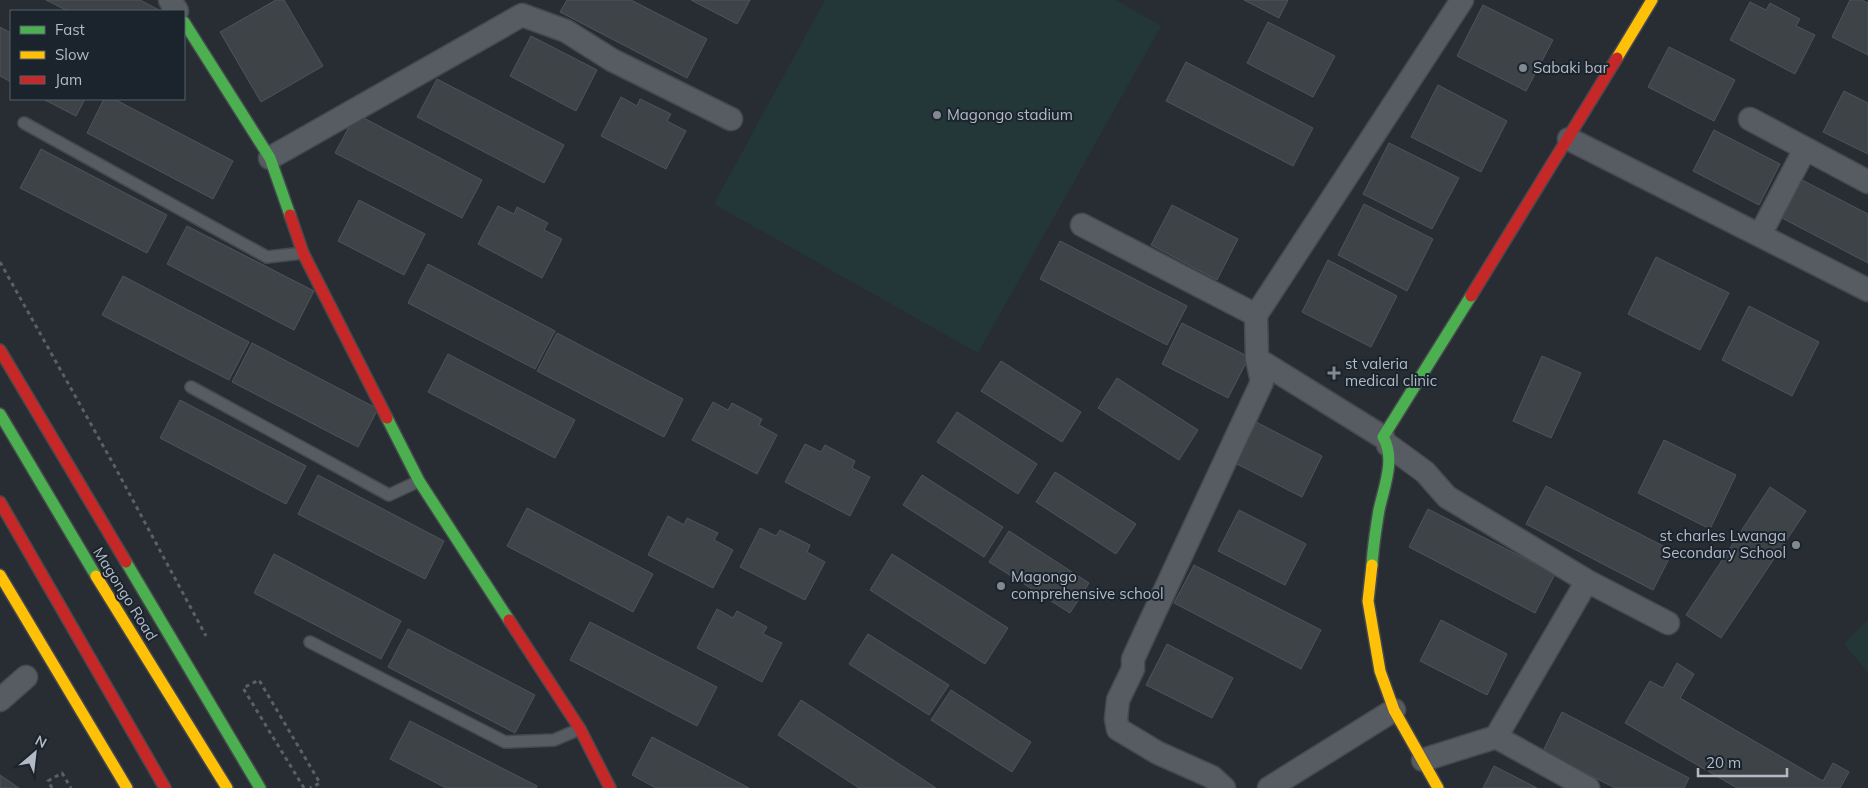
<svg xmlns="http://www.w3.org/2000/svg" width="1868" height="788" viewBox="0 0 1868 788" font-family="Mulish,sans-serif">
	<rect width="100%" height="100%" fill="#272d33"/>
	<path fill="#243738" d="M825,0H1116L1161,26L978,353L714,204Z
		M1868,620V672L1844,644Z"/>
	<path fill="#3e4348" stroke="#4f545b" d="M46,0H140L161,11H68Z
		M276,0H284L323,66L261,102L220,32Z
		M567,0H631L707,39L687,78L560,12Z
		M691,0H750L737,24Z
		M1244,0H1288L1279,18Z
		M1850,0H1861L1868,3V55L1832,37Z
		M1750,2L1766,10L1770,3L1800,19L1796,26L1815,35L1795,74L1730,40Z
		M1483,5L1553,40L1526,91L1457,56Z
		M1268,22L1335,56L1313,97L1247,63Z
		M0,27L11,33V82L0,76Z
		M531,36L597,70L576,111L510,76Z
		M1669,47L1735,80L1714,121L1648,87Z
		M1186,62L1313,128L1293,166L1166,101Z
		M437,79L564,145L544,183L417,117Z
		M1438,85L1507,121L1481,172L1411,137Z
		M1844,91L1868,103V154L1823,132Z
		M621,97L637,106L640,99L671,114L667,121L686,131L666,169L601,136Z
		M43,99H85L76,116Z
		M104,99H114L233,161L213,199L87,133Z
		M356,114L482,180L462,218L335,153Z
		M1714,130L1780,164L1759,205L1693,171Z
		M1389,143L1459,178L1432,229L1363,194Z
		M41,149L167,215L147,253L20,188Z
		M1802,180L1868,214V263L1782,218Z
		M359,200L425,234L404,275L338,241Z
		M1364,204L1433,239L1407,291L1338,255Z
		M1172,205L1238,239L1217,280L1151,245Z
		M498,206L514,214L517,207L548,223L544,230L562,239L542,278L478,244Z
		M187,226L314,291L294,330L167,264Z
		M1060,241L1187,306L1167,345L1040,279Z
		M1656,257L1729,293L1700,350L1628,314Z
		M1328,260L1397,296L1371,347L1302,312Z
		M428,264L555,331L535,369L408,303Z
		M123,276L249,342L229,380L102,315Z
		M1749,306L1819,342L1792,396L1722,360Z
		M1182,323L1249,357L1228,398L1162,364Z
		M557,333L683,399L664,437L537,371Z
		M252,343L378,409L358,447L232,382Z
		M448,354L575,420L555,458L428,392Z
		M1542,356L1581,373L1551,438L1513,421Z
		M1001,361L1081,412L1062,442L981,391Z
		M1117,378L1198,430L1179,460L1098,408Z
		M180,400L306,466L286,504L160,438Z
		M713,402L728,410L732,403L762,419L759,425L777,435L757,474L692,440Z
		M957,412L1037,464L1018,494L937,442Z
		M1256,422L1322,456L1302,497L1235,463Z
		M1664,440L1736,475L1710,529L1638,493Z
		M805,444L821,452L825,445L855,461L852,468L870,477L850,516L785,482Z
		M1055,472L1136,524L1116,554L1036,502Z
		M318,475L444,541L425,579L298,514Z
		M922,475L1003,527L984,557L903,505Z
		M1546,486L1673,551L1653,590L1526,524Z
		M1770,487L1806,511L1721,638L1686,615Z
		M527,508L653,574L633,612L507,546Z
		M1428,509L1555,574L1535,613L1409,547Z
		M1239,510L1306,544L1285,585L1218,551Z
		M668,516L684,525L687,518L718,533L714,540L733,550L713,588L648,555Z
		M760,528L776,536L780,530L810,545L807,552L825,562L805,600L740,567Z
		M1009,531L1089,583L1070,613L989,562Z
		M274,554L401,621L381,659L254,593Z
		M892,554L1008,628L985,664L870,590Z
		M1194,565L1321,630L1301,669L1174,603Z
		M717,609L733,618L737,611L767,627L763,634L782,643L762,682L697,648Z
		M1441,620L1507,654L1487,695L1420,661Z
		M590,622L717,687L697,726L570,660Z
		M408,629L535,695L515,733L388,667Z
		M868,634L949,685L929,715L849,664Z
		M1167,644L1233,678L1212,718L1146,685Z
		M1677,663L1694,674L1680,698L1823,781L1833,763L1849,772L1840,788H1737L1625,723L1650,681L1663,688Z
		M951,690L1031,742L1012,772L931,720Z
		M801,700L936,788H859L778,735Z
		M1562,712L1689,778L1684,788H1615L1543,751Z
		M410,721L537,786L536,788H446L390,759Z
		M652,737L749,788H656L632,775Z
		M1494,766L1537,788H1483Z
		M0,775L19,788H0Z"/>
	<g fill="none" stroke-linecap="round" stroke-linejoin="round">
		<g stroke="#45494e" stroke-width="14">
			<path id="lane" d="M24,123L267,257L303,253
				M191,387L389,495L419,481
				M310,642L505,742L554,740L580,729"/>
		</g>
		<g stroke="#45494e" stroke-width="25">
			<path id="street" d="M170,0L177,11
				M1750,119L1868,182
				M1569,139L1868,290
				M270,158L522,15L566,31L612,60L731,119
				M1082,225L1256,315L1257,359L1383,437
				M1760,235L1805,149
				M1256,315L1462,0
				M1388,445L1425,472L1447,497L1587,581L1668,623
				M0,700L26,677
				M1496,737L1587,581
				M1423,760L1496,737L1588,788
				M1224,788L1212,777L1158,753L1118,729L1116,719L1118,700L1133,669V659L1144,635L1262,382L1257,359
				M1269,788L1394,710"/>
		</g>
		<g stroke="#45494e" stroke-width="14">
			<path id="fast" d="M184,22L270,158L290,215
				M0,414L96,576
				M387,418L419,481L509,620
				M126,562L260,788
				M1372,565C1373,546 1376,528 1379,510C1384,487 1396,458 1383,437L1471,296"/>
		</g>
		<g stroke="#45494e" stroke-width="14">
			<path id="slow" d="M1617,58L1652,0
				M1372,565L1368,601L1380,671L1394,710L1438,788
				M0,575L127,788
				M96,576L227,788"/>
		</g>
		<g stroke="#45494e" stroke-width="14">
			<path id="jam" d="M290,215L303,253L387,418
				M1471,296L1617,58
				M0,350L126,562
				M0,502L165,788
				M509,620L580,729L610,788"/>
		</g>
		<path stroke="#5b6066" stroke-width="3" stroke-dasharray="4 4" stroke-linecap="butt" d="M0,262L115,467L206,636
			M52,788L48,781L62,773L71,788
			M304,788L243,688L259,680L320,783L310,788"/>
		<use href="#lane" stroke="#575c62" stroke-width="11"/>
		<use href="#street" stroke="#575c62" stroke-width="22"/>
		<use href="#fast" stroke="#4caf50" stroke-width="11"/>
		<use href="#slow" stroke="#ffc107" stroke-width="11"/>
		<use href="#jam" stroke="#c62828" stroke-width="11"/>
	</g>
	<g fill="#818992" stroke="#1b242d" stroke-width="2">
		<circle cx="1523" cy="68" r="5"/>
		<circle cx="937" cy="115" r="5"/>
		<path d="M1331.5 365.5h5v5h5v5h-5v5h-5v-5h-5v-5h5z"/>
		<circle cx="1796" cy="545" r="5"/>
		<circle cx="1001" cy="586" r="5"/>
	</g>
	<g text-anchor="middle" stroke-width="4" stroke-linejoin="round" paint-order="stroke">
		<g font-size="15" fill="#b1bac5" stroke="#1b242d" text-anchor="start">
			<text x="1533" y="73">Sabaki bar</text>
			<text x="947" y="120">Magongo stadium</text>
			<text x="1345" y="369">st valeria<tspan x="1345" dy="17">medical clinic</tspan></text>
			<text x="1786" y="541" text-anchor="end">st charles Lwanga<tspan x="1786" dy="17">Secondary School</tspan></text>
			<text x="1011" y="582">Magongo<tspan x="1011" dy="17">comprehensive school</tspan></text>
		</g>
		<g font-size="15" fill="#b1bac5" stroke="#1b242d">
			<text transform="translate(125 594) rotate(58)" y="5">Magongo Road</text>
		</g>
	</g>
	<rect x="10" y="10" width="175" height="90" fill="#1b242d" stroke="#57606a"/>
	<rect x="20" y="26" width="25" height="8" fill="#4caf50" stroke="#57606a"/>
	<text x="55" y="35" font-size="15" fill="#b1bac5">Fast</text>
	<rect x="20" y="51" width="25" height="8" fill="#ffc107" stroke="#57606a"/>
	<text x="55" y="60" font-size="15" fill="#b1bac5">Slow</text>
	<rect x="20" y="76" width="25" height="8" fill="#c62828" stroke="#57606a"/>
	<text x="55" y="85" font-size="15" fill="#b1bac5">Jam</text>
	<g transform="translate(35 753) rotate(28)" stroke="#1b242d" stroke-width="4" paint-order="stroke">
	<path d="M0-4L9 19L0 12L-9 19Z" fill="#b1bac5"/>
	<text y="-8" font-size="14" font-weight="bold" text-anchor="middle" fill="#b1bac5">N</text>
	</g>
	<path d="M1698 768v8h89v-8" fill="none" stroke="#b1bac5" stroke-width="2.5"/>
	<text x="1706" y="768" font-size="15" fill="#b1bac5" stroke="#1b242d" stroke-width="4" paint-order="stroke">20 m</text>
</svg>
